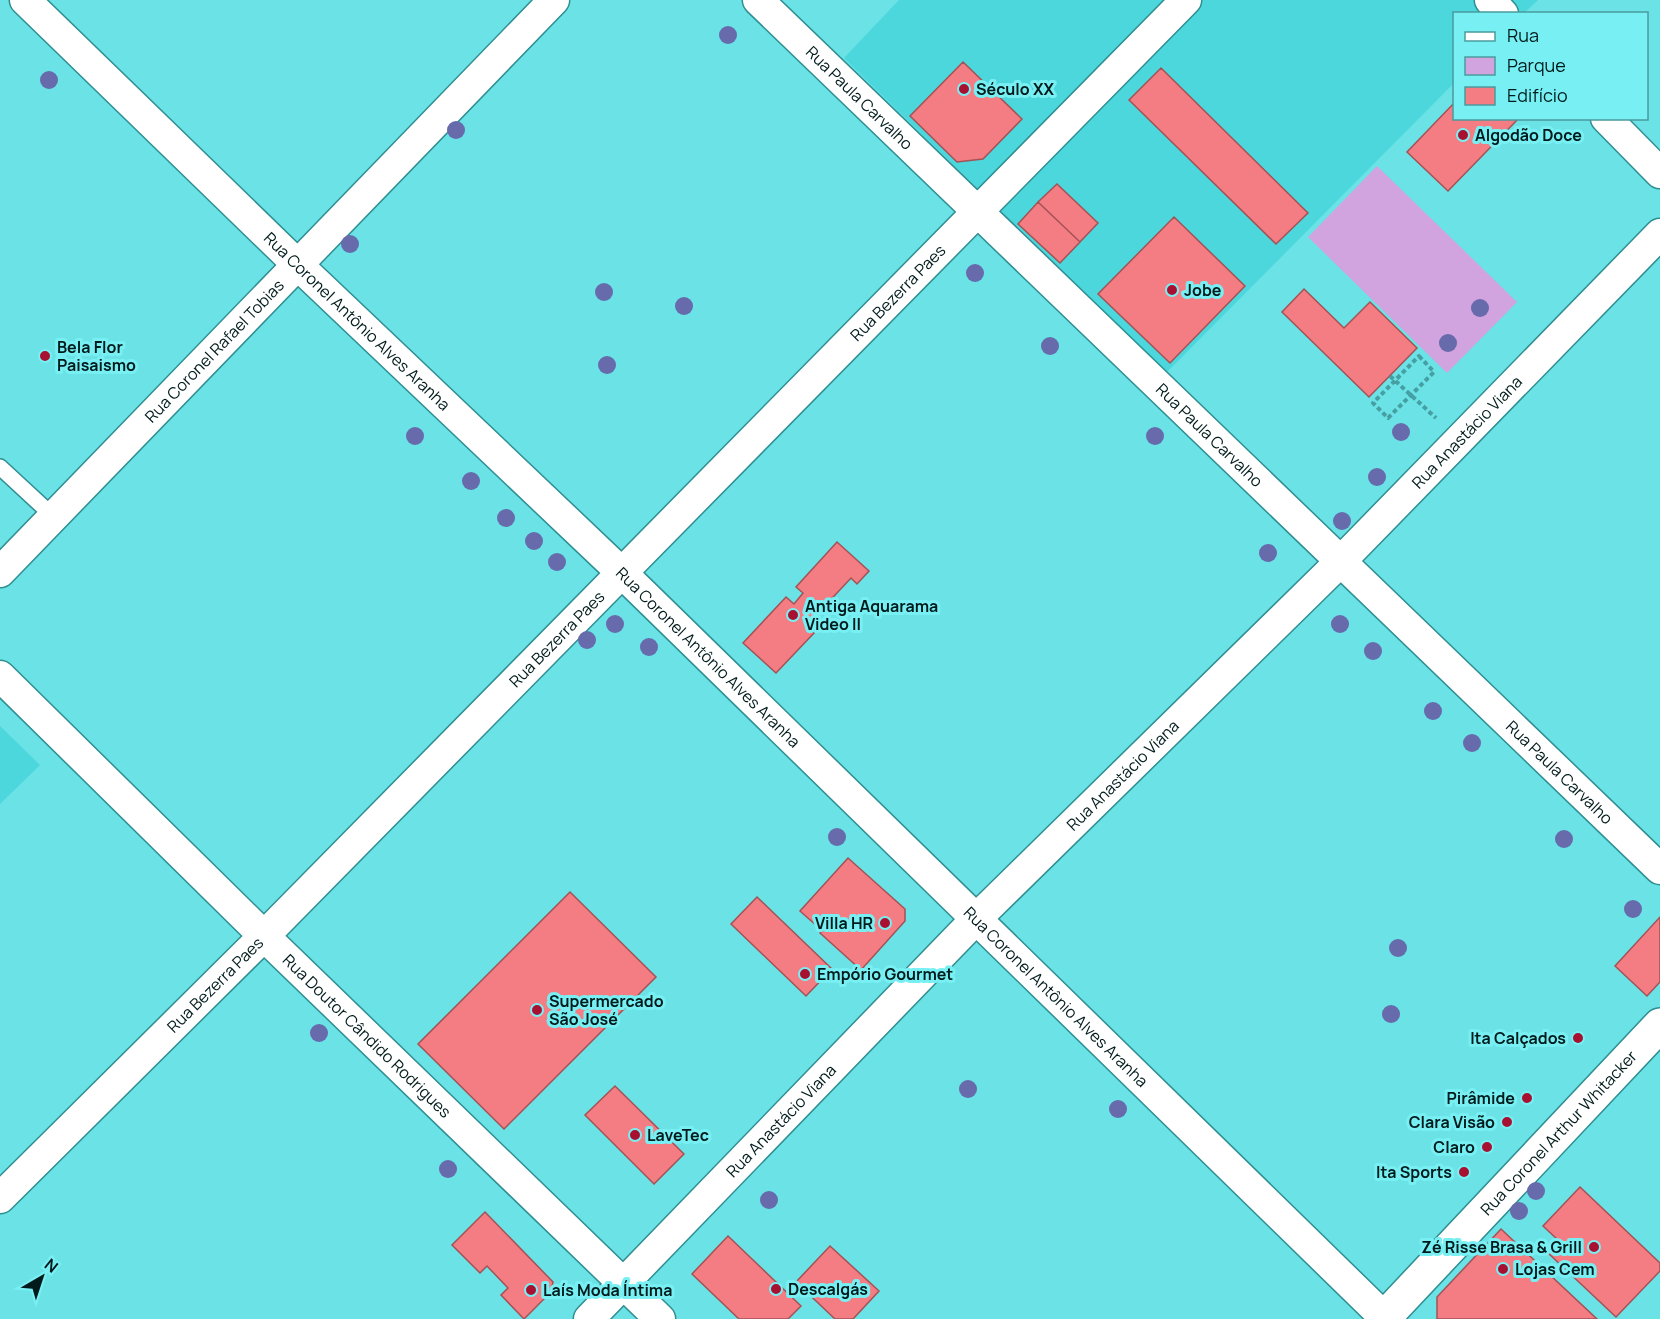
<svg xmlns="http://www.w3.org/2000/svg" width="1660" height="1319" viewBox="0 0 1660 1319" font-family="Manrope,sans-serif">
	<rect width="100%" height="100%" fill="#6ae2e6"/>
	<path fill="#4bd7dc" d="M899,0H1538L1524,13L1454,14V83L1166,373L844,58Z
		M0,726L40,765L0,804Z"/>
	<path fill="#d1a4df" d="M1377,166L1517,302L1447,373L1308,237Z"/>
	<path fill="#f37d83" stroke="#a35256" stroke-width="1.5" d="M963,62L1022,119L983,159L957,162L910,116Z
		M1161,68L1308,213L1276,244L1129,100Z
		M1454,103V118H1519L1448,191L1407,152Z
		M1057,184L1098,223L1080,242L1038,202Z
		M1038,202L1080,242L1060,263L1018,224Z
		M1174,217L1245,286L1170,363L1098,294Z
		M1304,289L1344,328L1370,302L1417,348L1369,397L1282,312Z
		M837,542L869,571L857,584L851,578L806,626L814,633L776,673L743,643L786,597L794,604L803,593L796,587Z
		M848,858L905,909V921L861,970L820,933L832,921L827,916L818,927L800,911Z
		M570,892L656,977L504,1129L418,1044Z
		M757,897L832,969L806,996L731,924Z
		M1660,917V982L1647,996L1615,966Z
		M615,1086L684,1154L654,1184L585,1115Z
		M1580,1187L1660,1263V1271L1616,1317L1547,1252L1558,1240L1543,1226Z
		M485,1212L553,1282L551,1292L524,1319L501,1295L508,1288L487,1266L480,1273L452,1245Z
		M1501,1229L1597,1319H1437V1297Z
		M728,1236L801,1306L788,1319H739L692,1274Z
		M830,1246L879,1291L853,1319H835L796,1282Z"/>
	<g fill="none" stroke-linecap="round" stroke-linejoin="round">
		<g stroke="#2f8e91" stroke-width="18">
			<path id="lane" d="M0,467L54,517"/>
		</g>
		<g stroke="#2f8e91" stroke-width="33">
			<g id="street">
				<path id="s1" d="M25,0L299,266L622,573L1386,1319"/>
				<path id="s2" d="M758,0L1660,869"/>
				<path d="M1490,0L1503,14"/>
				<path d="M1606,118L1660,173"/>
				<path id="s3" d="M0,572L554,0"/>
				<path id="s4" d="M0,676L264,936L660,1319"/>
				<path id="s5" d="M0,1198L264,936L1186,0"/>
				<path id="s6" d="M589,1319L976,919L1340,562L1660,234"/>
			</g>
		</g>
		<g stroke="#2f8e91" stroke-width="36">
			<g id="secondary">
				<path id="s7" d="M1383,1319L1660,1025"/>
			</g>
		</g>
		<path stroke="#469fa2" stroke-width="4" stroke-dasharray="4.5 3" stroke-linecap="butt" d="M1419,356L1434,372L1388,418L1373,403Z
			M1390,376L1436,418"/>
		<use href="#lane" stroke="#fff" stroke-width="15"/>
		<use href="#street" stroke="#fff" stroke-width="30"/>
		<use href="#secondary" stroke="#fff" stroke-width="33"/>
	</g>
	<g fill="#676aab">
		<circle cx="728" cy="35" r="9"/>
		<circle cx="49" cy="80" r="9"/>
		<circle cx="456" cy="130" r="9"/>
		<circle cx="350" cy="244" r="9"/>
		<circle cx="975" cy="273" r="9"/>
		<circle cx="604" cy="292" r="9"/>
		<circle cx="684" cy="306" r="9"/>
		<circle cx="1480" cy="308" r="9"/>
		<circle cx="1448" cy="343" r="9"/>
		<circle cx="1050" cy="346" r="9"/>
		<circle cx="607" cy="365" r="9"/>
		<circle cx="1401" cy="432" r="9"/>
		<circle cx="415" cy="436" r="9"/>
		<circle cx="1155" cy="436" r="9"/>
		<circle cx="1377" cy="477" r="9"/>
		<circle cx="471" cy="481" r="9"/>
		<circle cx="506" cy="518" r="9"/>
		<circle cx="1342" cy="521" r="9"/>
		<circle cx="534" cy="541" r="9"/>
		<circle cx="1268" cy="553" r="9"/>
		<circle cx="557" cy="562" r="9"/>
		<circle cx="615" cy="624" r="9"/>
		<circle cx="1340" cy="624" r="9"/>
		<circle cx="587" cy="640" r="9"/>
		<circle cx="649" cy="647" r="9"/>
		<circle cx="1373" cy="651" r="9"/>
		<circle cx="1433" cy="711" r="9"/>
		<circle cx="1472" cy="743" r="9"/>
		<circle cx="837" cy="837" r="9"/>
		<circle cx="1564" cy="839" r="9"/>
		<circle cx="1633" cy="909" r="9"/>
		<circle cx="1398" cy="948" r="9"/>
		<circle cx="1391" cy="1014" r="9"/>
		<circle cx="319" cy="1033" r="9"/>
		<circle cx="968" cy="1089" r="9"/>
		<circle cx="1118" cy="1109" r="9"/>
		<circle cx="448" cy="1169" r="9"/>
		<circle cx="1536" cy="1191" r="9"/>
		<circle cx="769" cy="1200" r="9"/>
		<circle cx="1519" cy="1211" r="9"/>
	</g>
	<g fill="#a81031" stroke="#78f0f3" stroke-width="2">
		<circle cx="964" cy="89" r="6"/>
		<circle cx="1463" cy="135" r="6"/>
		<circle cx="1172" cy="290" r="6"/>
		<circle cx="45" cy="356" r="6"/>
		<circle cx="793" cy="615" r="6"/>
		<circle cx="885" cy="923" r="6"/>
		<circle cx="805" cy="974" r="6"/>
		<circle cx="537" cy="1010" r="6"/>
		<circle cx="1578" cy="1038" r="6"/>
		<circle cx="1527" cy="1098" r="6"/>
		<circle cx="1507" cy="1122" r="6"/>
		<circle cx="635" cy="1135" r="6"/>
		<circle cx="1487" cy="1147" r="6"/>
		<circle cx="1464" cy="1172" r="6"/>
		<circle cx="1594" cy="1247" r="6"/>
		<circle cx="1503" cy="1269" r="6"/>
		<circle cx="776" cy="1289" r="6"/>
		<circle cx="531" cy="1290" r="6"/>
	</g>
	<g text-anchor="middle" stroke-width="6" stroke-linejoin="round" paint-order="stroke">
		<g font-size="16" font-weight="bold" fill="#011b1c" stroke="#78f0f3" text-anchor="start">
			<text x="976" y="95">Século XX</text>
			<text x="1475" y="141">Algodão Doce</text>
			<text x="1184" y="296">Jobe</text>
			<text x="57" y="353">Bela Flor<tspan x="57" dy="18">Paisaismo</tspan></text>
			<text x="805" y="612">Antiga Aquarama<tspan x="805" dy="18">Video II</tspan></text>
			<text x="873" y="929" text-anchor="end">Villa HR</text>
			<text x="817" y="980">Empório Gourmet</text>
			<text x="549" y="1007">Supermercado<tspan x="549" dy="18">São José</tspan></text>
			<text x="1566" y="1044" text-anchor="end">Ita Calçados</text>
			<text x="1515" y="1104" text-anchor="end">Pirâmide</text>
			<text x="1495" y="1128" text-anchor="end">Clara Visão</text>
			<text x="647" y="1141">LaveTec</text>
			<text x="1475" y="1153" text-anchor="end">Claro</text>
			<text x="1452" y="1178" text-anchor="end">Ita Sports</text>
			<text x="1582" y="1253" text-anchor="end">Zé Risse Brasa &amp; Grill</text>
			<text x="1515" y="1275">Lojas Cem</text>
			<text x="788" y="1295">Descalgás</text>
			<text x="543" y="1296">Laís Moda Íntima</text>
		</g>
		<g font-size="16" fill="#011b1c" stroke="#78f0f3">
			<text dy="6" stroke="none"><textPath href="#s2" startOffset="141">Rua Paula Carvalho</textPath></text>
			<text dy="6" stroke="none"><textPath href="#s5" startOffset="1275">Rua Bezerra Paes</textPath></text>
			<text dy="6" stroke="none"><textPath href="#s1" startOffset="462">Rua Coronel Antônio Alves Aranha</textPath></text>
			<text dy="6" stroke="none"><textPath href="#s3" startOffset="308">Rua Coronel Rafael Tobias</textPath></text>
			<text dy="6" stroke="none"><textPath href="#s6" startOffset="1248">Rua Anastácio Viana</textPath></text>
			<text dy="6" stroke="none"><textPath href="#s2" startOffset="627">Rua Paula Carvalho</textPath></text>
			<text dy="6" stroke="none"><textPath href="#s5" startOffset="789">Rua Bezerra Paes</textPath></text>
			<text dy="6" stroke="none"><textPath href="#s1" startOffset="948">Rua Coronel Antônio Alves Aranha</textPath></text>
			<text dy="6" stroke="none"><textPath href="#s2" startOffset="1113">Rua Paula Carvalho</textPath></text>
			<text dy="6" stroke="none"><textPath href="#s6" startOffset="762">Rua Anastácio Viana</textPath></text>
			<text dy="6" stroke="none"><textPath href="#s5" startOffset="303">Rua Bezerra Paes</textPath></text>
			<text dy="6" stroke="none"><textPath href="#s1" startOffset="1434">Rua Coronel Antônio Alves Aranha</textPath></text>
			<text dy="6" stroke="none"><textPath href="#s4" startOffset="514">Rua Doutor Cândido Rodrigues</textPath></text>
			<text dy="6" stroke="none"><textPath href="#s6" startOffset="276">Rua Anastácio Viana</textPath></text>
			<text dy="6" stroke="none"><textPath href="#s7" startOffset="256">Rua Coronel Arthur Whitacker</textPath></text>
		</g>
	</g>
	<rect x="1453" y="12" width="195" height="108" fill="#78f0f3" stroke="#489b9d" stroke-width="1.5"/>
	<rect x="1465" y="32" width="30" height="9" fill="#ffffff" stroke="#489b9d" stroke-width="1.5"/>
	<text x="1507" y="42" font-size="18" fill="#011b1c">Rua</text>
	<rect x="1465" y="57" width="30" height="18" fill="#d1a4df" stroke="#489b9d" stroke-width="1.5"/>
	<text x="1507" y="72" font-size="18" fill="#011b1c">Parque</text>
	<rect x="1465" y="87" width="30" height="18" fill="#f37d83" stroke="#489b9d" stroke-width="1.5"/>
	<text x="1507" y="102" font-size="18" fill="#011b1c">Edifício</text>
	<g transform="translate(42 1277) rotate(39)" stroke="#78f0f3" stroke-width="4.5" paint-order="stroke">
	<path d="M0-4.5L10 22L0 15L-10 22Z" fill="#011b1c"/>
	<text y="-9" font-size="16" font-weight="bold" text-anchor="middle" fill="#011b1c">N</text>
	</g>
</svg>
